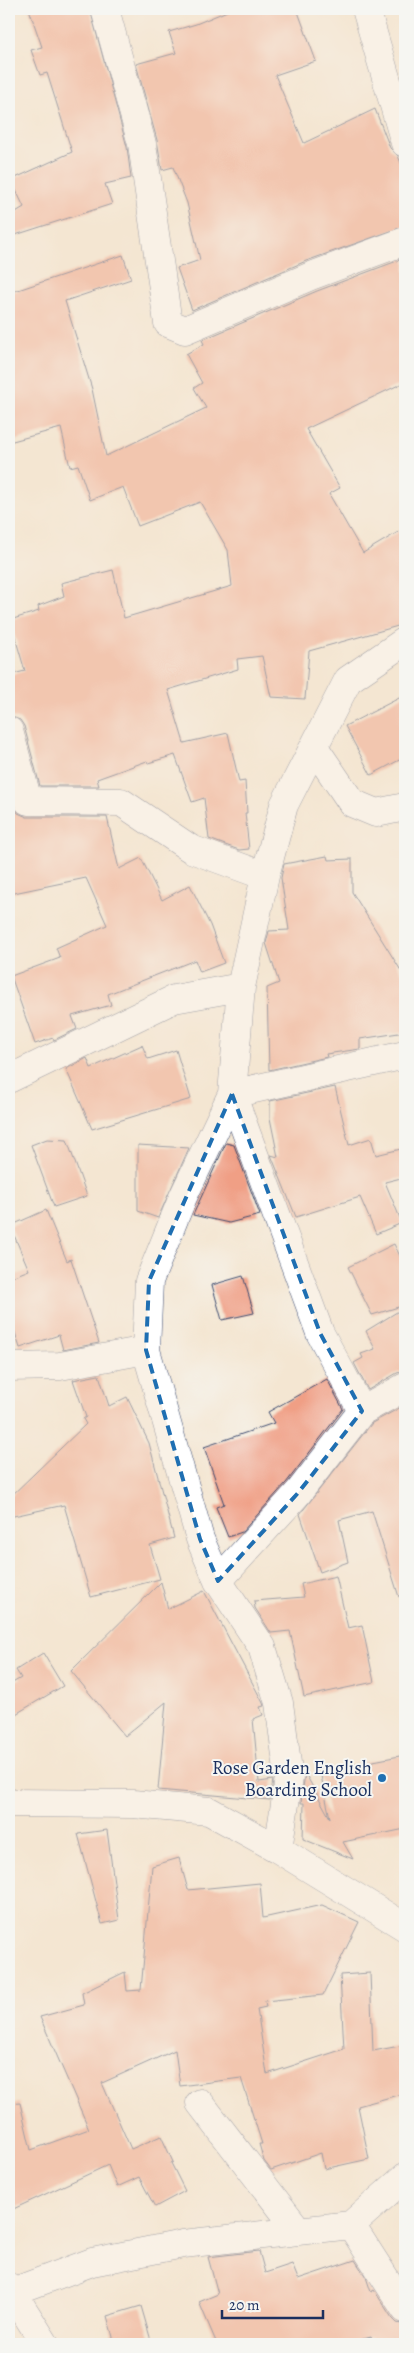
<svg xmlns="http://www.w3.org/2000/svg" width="414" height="2353" viewBox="0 0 414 2353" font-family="Alegreya,serif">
	<rect width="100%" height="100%" fill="#f6f6f2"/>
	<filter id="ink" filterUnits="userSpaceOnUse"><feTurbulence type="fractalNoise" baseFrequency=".02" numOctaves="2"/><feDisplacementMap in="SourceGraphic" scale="10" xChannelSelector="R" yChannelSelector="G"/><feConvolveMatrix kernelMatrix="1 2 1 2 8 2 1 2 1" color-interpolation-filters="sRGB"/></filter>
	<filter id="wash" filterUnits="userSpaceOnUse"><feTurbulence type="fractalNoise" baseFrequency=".0096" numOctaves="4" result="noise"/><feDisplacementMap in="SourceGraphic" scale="20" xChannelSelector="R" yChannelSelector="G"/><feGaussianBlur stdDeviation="1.12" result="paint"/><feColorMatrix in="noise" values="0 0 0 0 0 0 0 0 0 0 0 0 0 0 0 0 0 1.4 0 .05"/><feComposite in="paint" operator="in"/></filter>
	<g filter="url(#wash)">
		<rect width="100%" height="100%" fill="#f4e6d2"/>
		<g id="blocks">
			<path fill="#f09f85" d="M29,9H90L127,147L131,178L105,184L112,204L9,237V216L24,207L11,180L72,152L47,73L40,75L31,50L42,47Z
				M232,9H297L316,61L275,75L304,143L375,109L390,148L398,156L405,172V226L306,261L192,310L177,268L200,260L187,203L173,167L162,170L157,140L136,64L176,53L169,32L196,24Z
				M123,255L131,279L65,301L92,389L106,456L206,408L194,388L202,383L186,354L204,344L202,340L317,291L405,258V382L306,429L340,488L329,494L363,553L405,528V624L309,651L305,699L271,697L262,656L237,659L238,669L168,690L184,743L228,733L239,782L245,781L247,813H245L249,849L239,850L209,839L204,798L192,802L175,755L148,763L147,761L97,779L99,786H40L24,726L20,720L9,716V675L25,671L10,620L39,611L38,606L64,596L61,583L113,570L124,618L232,586L228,550L200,502L138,526L123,487L90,500L78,465L70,467L61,428L9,442V293Z
				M405,695V757L371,775L345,726Z
				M9,790L13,805L18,813L27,817H107L119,869L141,858L162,900L190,885L210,925L224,963L200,972L195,960L108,994L111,1005L72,1016L77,1029L54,1040L53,1038L35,1044L11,976L60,958L56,948L107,925L86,878L9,894Z
				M327,856L328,860L352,859V892L405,977V1032L360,1039V1049L326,1054L327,1057L269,1070L267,988L279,983L266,943L269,931L289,930L281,878L284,864Z
				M142,1045L148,1059L176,1050L191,1099L92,1129L66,1069L87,1058L91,1068Z
				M335,1087L349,1145L371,1138L376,1155L405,1148V1177L385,1182L402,1223L376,1234L360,1197L296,1217L271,1155L278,1157L270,1118V1101Z
				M47,1139L67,1140L87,1196L54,1207L31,1145Z
				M226,1143L234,1145L260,1215L229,1223L193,1215Z
				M138,1145L189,1148L158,1218L138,1211Z
				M46,1210L67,1261L71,1259L99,1343L63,1350L59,1335L20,1348L9,1314V1278L29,1270L10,1226Z
				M394,1244L405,1266V1305L372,1315L348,1267Z
				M243,1276L254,1313L222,1320L212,1285Z
				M405,1307V1371L397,1373L368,1390L354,1363L363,1358L361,1354L375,1349L366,1331Z
				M99,1375L109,1406L127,1397L149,1443L174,1538L150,1545L160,1579L91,1597L64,1505L9,1517V1498L86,1424L83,1419L86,1417L73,1380Z
				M327,1379L343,1409L286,1483L242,1532L228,1537L216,1507L224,1504L204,1447L274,1423L268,1412Z
				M405,1405V1596L399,1597L372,1511L339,1520L348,1562L320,1572L300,1514L372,1423Z
				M336,1576L348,1628L362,1625L374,1682L304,1697L290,1631L271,1633L255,1608L254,1601L304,1597L301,1584Z
				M161,1582L168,1609L204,1591L263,1703L264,1706L260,1707L263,1715L253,1719L259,1782L273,1780L270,1800L158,1790L166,1702L125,1736L71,1671Z
				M43,1653L63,1686L9,1718V1685L21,1678L16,1670Z
				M405,1755V1829L343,1842L353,1859L303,1839L304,1803H301L305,1773L330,1818L320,1771Z
				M107,1830L119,1920L102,1924L78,1834Z
				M179,1858L188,1890L260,1883L263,1918L322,1905L359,1922L323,1995L265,2001L266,2007L257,2009L267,2074L344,2049L340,1975L370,1973L373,2051L405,2045V2093L358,2106L369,2159L324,2169L321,2153L271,2170L264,2161L259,2144H262L241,2078L180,2086L175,2050L102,2083L131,2149L161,2136L173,2162L171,2163L185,2191L155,2207L139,2177L117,2187L108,2165L9,2211V2104L20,2103L31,2150L89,2129L40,2017L84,2005L82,1993L125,1972L127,1991L141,1990L152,1866Z
				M259,2251L265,2273L292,2264L298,2279L355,2260L366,2277L371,2292L374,2290L392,2318L397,2323L405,2325V2344H375L371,2337L344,2344H217L199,2302L218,2294L208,2257Z
				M141,2306L152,2344H115L107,2316Z"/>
		</g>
	</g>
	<g filter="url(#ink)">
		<use href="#blocks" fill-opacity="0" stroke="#3c4a6f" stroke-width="1"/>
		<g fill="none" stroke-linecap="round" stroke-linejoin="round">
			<g stroke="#3c4a6f" stroke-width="29">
				<path id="minor" d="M105,9L142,144L168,323L185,330L311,276L405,241
					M366,9L405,143
					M9,731L28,801L121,802L191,849L265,876
					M314,747L352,803L376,813L405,807
					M9,1079L174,999L241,987
					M9,1367L60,1366L146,1350
					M362,1411L320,1333L232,1094L405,1055
					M218,1581L298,1493L362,1411L405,1387
					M9,1803L133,1804L209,1811L278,1849L405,1927
					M278,1849L289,1778L279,1703L262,1647L218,1581L200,1539L146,1350L149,1281L183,1197L232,1094L241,987L265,876L284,805L348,680L405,641
					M200,2103L298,2230
					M351,2225L405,2309
					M9,2287L45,2344
					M12,2292L92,2262L183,2244L351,2225L405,2177"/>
			</g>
			<use href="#minor" stroke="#fff" stroke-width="28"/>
		</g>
	</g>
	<path d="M0 0H414V2353H0ZM232,1094L320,1333L362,1411L298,1493L218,1581L200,1539L146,1350L149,1281Z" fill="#f4e6d2" fill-opacity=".55" fill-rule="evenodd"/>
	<path fill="none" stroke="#1f6fb2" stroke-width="4" stroke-dasharray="10 6" stroke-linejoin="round" d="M232,1094L320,1333L362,1411L298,1493L218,1581L200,1539L146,1350L149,1281Z"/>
	<circle fill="#1f6fb2" stroke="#f6f6f2" stroke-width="2" cx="382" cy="1778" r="5"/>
	<g text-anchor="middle" stroke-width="4" stroke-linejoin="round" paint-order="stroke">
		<g font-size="19" fill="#1b2f5e" stroke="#f6f6f2" text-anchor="end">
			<text x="372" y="1774">Rose Garden English<tspan x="372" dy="22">Boarding School</tspan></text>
		</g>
	</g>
	<rect width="414" height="2353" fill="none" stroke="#f6f6f2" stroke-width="30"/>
	<path d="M222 2310v8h101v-8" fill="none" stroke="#1b2f5e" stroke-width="2.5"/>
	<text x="229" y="2310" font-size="15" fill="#1b2f5e" stroke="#f6f6f2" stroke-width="4" paint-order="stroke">20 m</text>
</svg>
